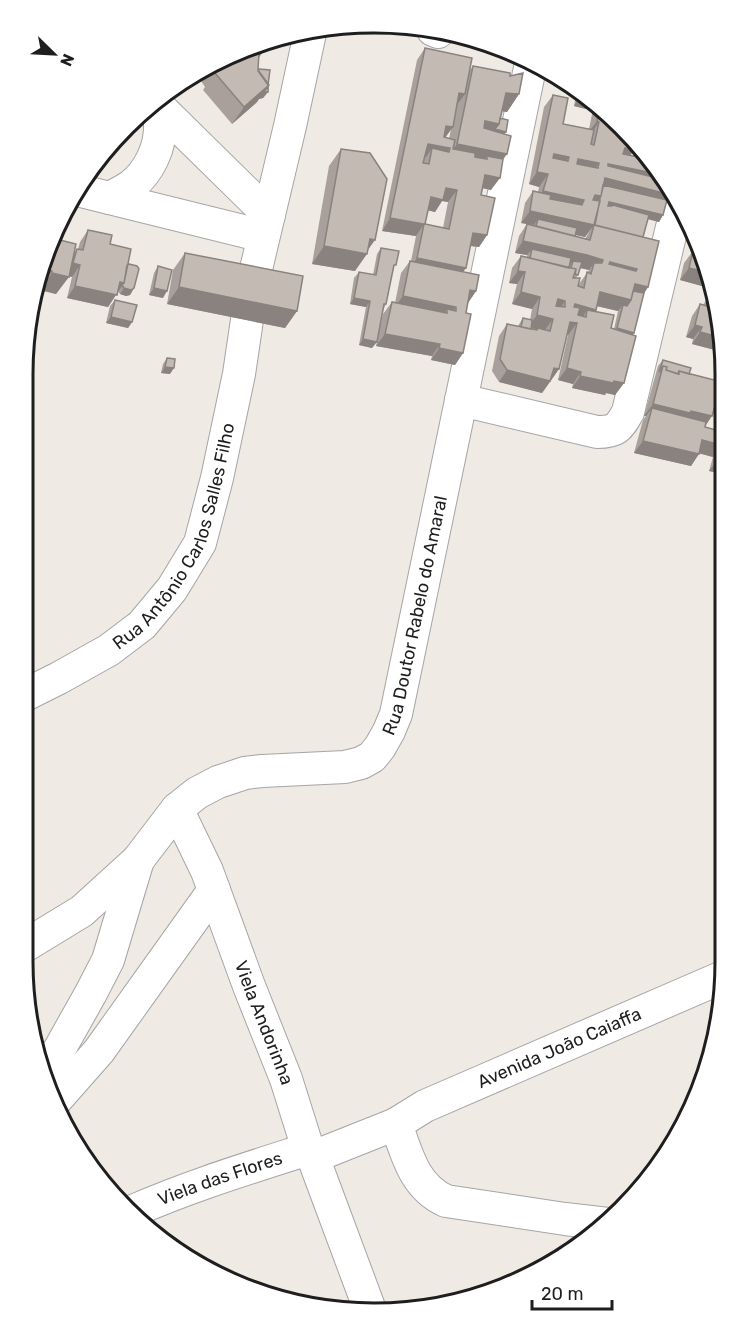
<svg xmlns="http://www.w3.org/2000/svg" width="748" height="1336" viewBox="0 0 748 1336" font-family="Rubik,sans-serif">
	<rect width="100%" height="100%" fill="#efebe4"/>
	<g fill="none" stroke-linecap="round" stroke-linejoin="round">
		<g stroke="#a5a5a5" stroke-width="34">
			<g id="minor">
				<path d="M433,30L438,32"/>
				<path d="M154,102L269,215"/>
				<path d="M77,190L263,236"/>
				<path d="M110,198C117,194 125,190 131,186C149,172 161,147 160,124C160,118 158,111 157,105"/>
				<path d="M252,286L290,126L310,33"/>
				<path d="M461,400L597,432C616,432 619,428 628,412L678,202"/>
				<path id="s1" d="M23,696L59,678L109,650L142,625L172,589L200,543L217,478L239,374L247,320"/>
				<path id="s2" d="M177,809L207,871L249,986L286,1079L308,1149L313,1157L396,1124L425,1106L725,976"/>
				<path id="s3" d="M23,947L82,911L138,860L177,809L197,793L218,782L245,773L262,771L345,767L361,763L372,757L380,747L389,731L396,714L531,63"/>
				<path d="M41,1074L59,1050L91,993L108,960L138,860"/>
				<path d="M55,1101L99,1051L214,890"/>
				<path d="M396,1124C407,1154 414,1187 446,1201L565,1219L608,1224"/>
				<path d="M313,1157L370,1310"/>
				<path id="s4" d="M133,1211C190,1186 249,1168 308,1149"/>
			</g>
		</g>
		<use href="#minor" stroke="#fff" stroke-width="32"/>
	</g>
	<path fill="#a9a09b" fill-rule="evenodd" d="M269,41L259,58L258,70L259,69L268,92L263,98L259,99L257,102L232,124L203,90L205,87L199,78H195Z
		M425,48L469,71L473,66L510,76L519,94L507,112L502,111L500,118L505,134L503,159L491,190L483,188L481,195L487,235L479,247L470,246L463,272L476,291L468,303L466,313L463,353L455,365L431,360L432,356L376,346L383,314L392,302L395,303L401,273L410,261H411L416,236L382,231L417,60ZM451,129L449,139L445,138ZM442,201L448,202L443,228L425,224L428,210L435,212Z
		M577,90L591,101L586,109L574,106Z
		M553,95L563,124L589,129L594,104L622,125L630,156H633L636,142L666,179L672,190L671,195L667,200L663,215L659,222L648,219L643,237L648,287L644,293L634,333L632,335L624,383L615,395L606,393L605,395L572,388L573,384L558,380L568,335H567L559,369L542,393L499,382L492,371L499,336L507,324L518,326L523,318L530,320L532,309L512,304L517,284L509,283L512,268L521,256L527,257V255L515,253L519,236L527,224L534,225L521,223L525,203L533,191L538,192L539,187L529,184L544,107ZM591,229L585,239L575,236V235L585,237ZM580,268L589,270L579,284L576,278L578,275ZM597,306L618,311L614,329L611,328L595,312Z
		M341,149L368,249L355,271L312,264L329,166Z
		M88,230L110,244L127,265L134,288L130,295L126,296L120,294L118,291L108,307L67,298L72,277L69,276L56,294L40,290L41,261L74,253L77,249H78L80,242Z
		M381,248L393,270L386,304L384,308L372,348L359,345L366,307L350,304L354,278L359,272L373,275L377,254Z
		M693,251L702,253V251L707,261L713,289L680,280L684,263Z
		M185,253L297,311L285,328L167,304L173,270Z
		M158,266L163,298L149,295L154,273Z
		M709,296L719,351L692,344L693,339L686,337L692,316L700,304L703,305Z
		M115,300L132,322L128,328L106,323L110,306Z
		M167,358L170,374L161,373L163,364Z
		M663,360L689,374L705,427L723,432V474L709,471L713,457L699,453L691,466L634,453L643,420L646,416H644L658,366Z
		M723,386V409L717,407Z"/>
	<path fill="#89827e" d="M269,42L257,60L258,54Z
		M269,85L268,92L263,98L259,99L257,102L232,124L244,107Z
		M459,93L465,94L456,106Z
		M506,93L519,94L507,112L494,110Z
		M578,99L591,102L586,109L574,106Z
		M485,121L499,124L506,132L502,138L473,139Z
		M597,121L599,122L591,134L588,133Z
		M446,126L453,127L444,139L438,138Z
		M428,144L450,148L441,160L432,148L426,157L419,156Z
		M457,144L507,154L495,171L487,159V156L479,168L444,161Z
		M625,148L634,150L626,162L617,160Z
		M640,149L643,150L647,155L641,163L632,161Z
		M554,154L569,157L560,169L546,166Z
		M578,159L599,163L591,175L570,171Z
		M608,164L653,173L644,185L600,176Z
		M537,172L548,174L539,187L529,184Z
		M485,175L500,178L491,190L477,187Z
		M605,178L671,195L663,207L599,191Z
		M446,188L457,190L448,202L442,201L435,212L422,209L431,197Z
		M543,191L584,200L576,212L535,203Z
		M595,195L601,196L596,205L586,207Z
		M609,202L663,215L659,222L605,208Z
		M530,211L594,225L585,237L537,226L538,219L534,225L521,223Z
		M390,218L424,224L416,236L382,231Z
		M473,233L487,235L479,247L464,245Z
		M370,239L375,240L365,254H367L355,271L312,264L324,246Z
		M523,241L587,255L603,260L594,272V263L589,270L572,266L573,261L570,265L532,249L527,255L515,253Z
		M417,258L466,268L457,280L409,270Z
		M610,262L637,269L628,281L601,274Z
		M73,263L80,265L72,277L65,275Z
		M40,268L52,271L40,288L36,287Z
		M689,268L710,273L713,289L680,280Z
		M518,271L525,272L517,284L509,283Z
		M52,273L69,277L56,294L40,290Z
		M120,282L124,283L108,307L67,298L75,286Z
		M635,284L648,287L640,300L629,297Z
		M179,287L297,311L285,328L167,304Z
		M124,288H134L130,295L126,296L120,294Z
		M154,288L167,291L163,298L149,295Z
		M470,290L476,291L468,303Z
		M521,292L540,297L532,309L512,304Z
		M600,292L631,300L622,312L623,305L618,311L592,305Z
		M403,296L456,307L448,319L447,309L442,317L394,308Z
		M354,298L370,301L366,307L350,304Z
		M558,299L565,301L557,313L549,311Z
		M575,304L596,310L587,322L586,317L587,310L581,320L566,316Z
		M537,315L553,319L544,331L528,327Z
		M111,317L132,322L128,328L106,323Z
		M570,322L577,323L568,335L562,334Z
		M695,325L702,327L693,339L686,337Z
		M617,328L634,333L630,339L612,335Z
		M700,332L723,338V346L719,351L692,344Z
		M385,334L440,344L432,356L376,346Z
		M363,339L377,342L372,348L359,345Z
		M439,348L463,353L455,365L431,360Z
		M165,367L174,368L170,374L161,373Z
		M554,368L559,369L542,393L499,382L507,370Z
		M567,368L581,372L573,384L558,380Z
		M580,376L614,381L624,383L615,395L606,393L605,395L572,388Z
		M723,399V409L717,407Z
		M653,404L691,411L712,416L704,428L652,408L646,416H644Z
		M702,440L721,445L713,457L694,452Z
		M643,441L699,454L691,466L634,453Z
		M718,459L723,460V474L709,471Z"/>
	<path fill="#c4bab4" stroke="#89827e" stroke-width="1.5" fill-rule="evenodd" d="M269,41V42L259,52L258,70L269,85L244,107L215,73L218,70L216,68Z
		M425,48L472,58L465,94L459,93L453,127L446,126L444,137L455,140L453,149L475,153V157L487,159V156L503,159L500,178L485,175L481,195L495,198L487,235L473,233L466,268L417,258L424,224L390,218ZM428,144L450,148L449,152L432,148L429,164L423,163ZM446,188L457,190L449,229L425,224L431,197L443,200Z
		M473,66L510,73V76L523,73L519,94L506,93L499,124L485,121L484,128L511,136L507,154L457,144Z
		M259,69L270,70L268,85L258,71Z
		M268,86V92H264Z
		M580,92L591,101V102L578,99Z
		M553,95L568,98L563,124L594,130L591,144L594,145L599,122L597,121L599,108L622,125L636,141L634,150L625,148L623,154L648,159V157L654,164L653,173L608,164V166L661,179V181L667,182V181L672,190L671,195L605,178L601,196L595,195L593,200L600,201L594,225L530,211L533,191L551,195L550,199L582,205L584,200L543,191L548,174L537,172ZM554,154L569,157L568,161L553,158ZM578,159L599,163L598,168L577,164Z
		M500,118L508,120L506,132L495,129L499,124Z
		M341,149L370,153L387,179L375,240L370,239L367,254L324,246Z
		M654,165L656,166L666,179L664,181H661V179L650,176L653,173Z
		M603,185L667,200L663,215L609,202L608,206H612L613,205L649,215L643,237L595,225L600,199H599L601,196Z
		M538,219L577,228L575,236L536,226Z
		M527,224L590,240L594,225L659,241L648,287L635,284L631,300L600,292L596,310L575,304L574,307L580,308L578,315L586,317L587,310L614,315L611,328L636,336L624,383L614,381L613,383L580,376L581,372L567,368L577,323L570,322L559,369L554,368L550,381L507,370L500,359L507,324L537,330L538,328L550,331L553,319L537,315L540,297L521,292L525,272L518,271L521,256L576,269L573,278H580L578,286L584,288L587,272L591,274L594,263H602L603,260L587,255L523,241ZM610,262L637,269L636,271L609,264ZM558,299L565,301V307L556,306Z
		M88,230L112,235L110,244L131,249L124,283L120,282L117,295L75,286L80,265L73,263L77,249L83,250Z
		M52,238L76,244L69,277L52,273V271L40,268L41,261Z
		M381,248L399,251L396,265H394L386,304H384L377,342L363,339L370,301L354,298L359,272L376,275Z
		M532,249L571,258L569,268L530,258Z
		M693,251L703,254L707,261L710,273L689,268Z
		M185,253L303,276L297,311L179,287Z
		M410,261L479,275L476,291L470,290L466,313L471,314L463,353L439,348L440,344L385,334L392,302L447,313V309L456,311V307L403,296Z
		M573,261L582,262L578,275L575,274L576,269L571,268Z
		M129,264L137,266L139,269L134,288L131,290L124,288L122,285L124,283L127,265Z
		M158,266L172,270L167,291L154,288Z
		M633,291L644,293L634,333L617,328L623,305L627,306L631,300Z
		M709,296L715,298L723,328V338L700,332L702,327L695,325L700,304L707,306Z
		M115,300L137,305L132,322L111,317Z
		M523,318L532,320L531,329L521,327Z
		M167,358L175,359L174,368L165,367Z
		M663,360L691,368L689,374L679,371L678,374L666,370L667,367L663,366L659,372Z
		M663,366L667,367L666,370L679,374V371L722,382L712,416L691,411L690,413L653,404Z
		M652,408L706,422L705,427L723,432V460L718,459L721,445L702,440L699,454L643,441Z"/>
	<g text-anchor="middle" stroke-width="4.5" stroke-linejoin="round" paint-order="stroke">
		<g font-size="18" fill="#1e1e1e" stroke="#fff">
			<text dy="6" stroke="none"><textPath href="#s1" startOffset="234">Rua Antônio Carlos Salles Filho</textPath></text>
			<text dy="6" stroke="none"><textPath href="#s3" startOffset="566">Rua Doutor Rabelo do Amaral</textPath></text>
			<text dy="6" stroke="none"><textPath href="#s2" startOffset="231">Viela Andorinha</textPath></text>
			<text dy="6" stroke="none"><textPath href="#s2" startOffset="644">Avenida João Caiaffa</textPath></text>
			<text dy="6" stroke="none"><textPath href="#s4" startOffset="93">Viela das Flores</textPath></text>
		</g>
	</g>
	<path d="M0 0H748V1336H0ZM374 33H374A341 341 0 0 1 715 374V962A341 341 0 0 1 374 1303H374A341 341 0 0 1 33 962V374A341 341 0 0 1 374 33Z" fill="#fff" fill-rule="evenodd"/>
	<path fill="none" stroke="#1e1e1e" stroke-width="3" d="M374 33H374A341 341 0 0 1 715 374V962A341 341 0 0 1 374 1303H374A341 341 0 0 1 33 962V374A341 341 0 0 1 374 33Z"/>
	<g transform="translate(54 54) rotate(114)" stroke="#ffffff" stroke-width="4.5" paint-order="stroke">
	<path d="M0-4.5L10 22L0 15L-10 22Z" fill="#1e1e1e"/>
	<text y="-9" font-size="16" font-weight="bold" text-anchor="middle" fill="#1e1e1e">N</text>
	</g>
	<path d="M532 1300v9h80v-9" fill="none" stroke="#1e1e1e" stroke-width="3"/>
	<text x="541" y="1300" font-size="18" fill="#1e1e1e" stroke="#ffffff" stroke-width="4.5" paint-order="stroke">20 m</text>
</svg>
